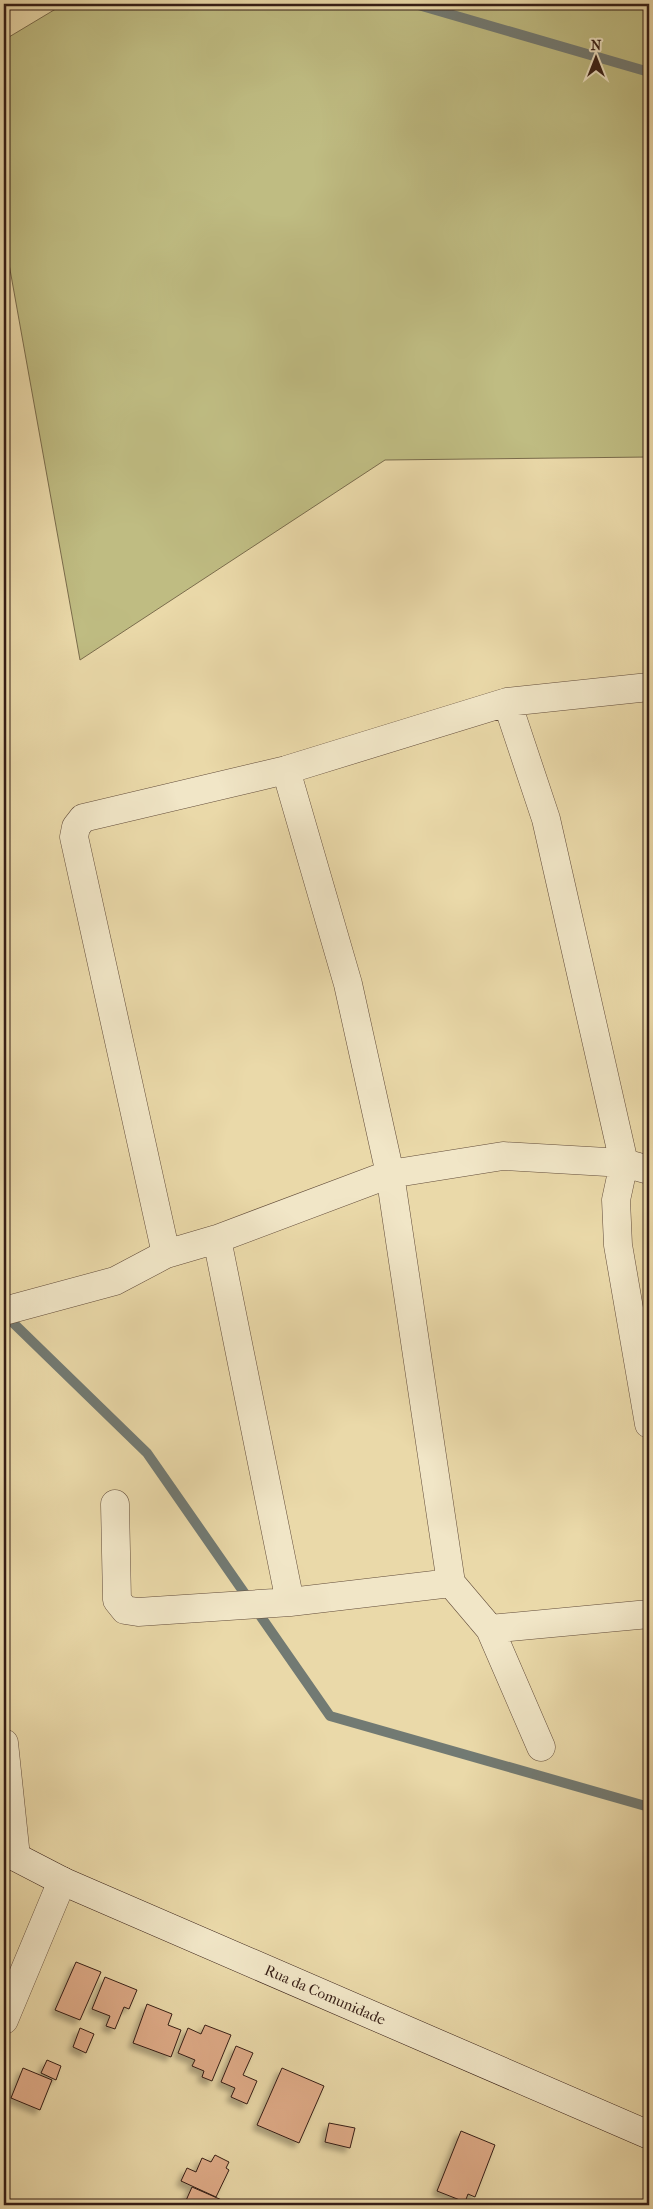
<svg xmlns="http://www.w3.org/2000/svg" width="653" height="2209" viewBox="0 0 653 2209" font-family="'IM FELL French Canon',serif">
	<defs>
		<filter id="shadow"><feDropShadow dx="-4.5" dy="4.5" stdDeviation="2.5" flood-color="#0004"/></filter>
	</defs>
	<rect width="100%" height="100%" fill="#ead9a9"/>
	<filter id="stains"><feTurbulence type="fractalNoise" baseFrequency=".004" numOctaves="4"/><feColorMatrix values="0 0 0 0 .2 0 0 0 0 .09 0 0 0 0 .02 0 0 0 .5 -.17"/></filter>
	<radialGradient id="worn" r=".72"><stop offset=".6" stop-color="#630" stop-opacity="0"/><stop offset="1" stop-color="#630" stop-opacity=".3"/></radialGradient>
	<path fill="#bfbc82" stroke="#7a6c4c" d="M64,4H649V457L385,460L80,660L4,236V40Z"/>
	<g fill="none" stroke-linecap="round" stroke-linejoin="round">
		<path stroke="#727a73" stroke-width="10" d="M415,4L649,72
			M4,1314L147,1453L330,1716L649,1807"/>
	</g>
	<path fill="#dfab88" stroke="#351d15" filter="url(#shadow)" d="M76,1962L101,1972L80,2020L55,2010Z
		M105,1977L137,1990L129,2009L124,2007L115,2029L106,2026L110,2016L92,2009Z
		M147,2004L172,2014L168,2025L181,2030L171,2057L133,2043Z
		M205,2025L231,2035L212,2081L202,2077L204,2071L192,2066L195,2060L178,2053L188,2028L201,2034Z
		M80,2028L94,2034L86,2053L73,2047Z
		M236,2046L253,2053L243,2075L257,2081L247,2104L231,2097L235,2088L221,2082Z
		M47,2060L61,2066L56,2080L41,2073Z
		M23,2068L52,2080L40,2110L11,2098Z
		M282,2068L324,2086L299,2143L257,2125Z
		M329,2123L355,2128L350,2148L325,2142Z
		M461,2131L495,2145L475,2197L468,2194L465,2202L437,2191Z
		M215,2155L229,2162L226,2168L229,2170L216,2197L181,2181L187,2168L196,2172L202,2158L211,2162Z
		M192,2187L224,2201L222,2205H184Z"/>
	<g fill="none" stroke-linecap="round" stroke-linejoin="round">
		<g stroke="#624c3a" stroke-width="29">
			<path id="street" d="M507,702L546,819L624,1163L616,1200L618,1245L649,1424
				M286,770L348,984L390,1174L451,1583
				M217,1239L290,1602
				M166,1254L74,837L76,827L83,818L286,770L507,702L649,687
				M4,1311L115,1281L166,1254L217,1239L390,1174L503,1156L624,1163L649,1170
				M115,1504L117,1600L125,1610L138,1612L290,1602L451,1583L490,1629L649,1614
				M490,1629L541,1747
				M4,1743L16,1857
				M4,2020L62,1881"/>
		</g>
		<g stroke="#351d15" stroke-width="29">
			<g id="secondary">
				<path id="s1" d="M4,1851L62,1881L649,2135"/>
			</g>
		</g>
		<use href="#street" stroke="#f1e6c7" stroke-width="28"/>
		<use href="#secondary" stroke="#f1e6c7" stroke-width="28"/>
	</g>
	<g text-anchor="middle" stroke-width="5" stroke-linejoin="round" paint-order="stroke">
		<g font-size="15" fill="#351d15" stroke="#f1e6c7">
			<text dy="5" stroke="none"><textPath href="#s1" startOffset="352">Rua da Comunidade</textPath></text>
		</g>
	</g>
	<rect width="653" height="2209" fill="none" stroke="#ead9a9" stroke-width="20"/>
	<rect x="5" y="5" width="643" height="2199" fill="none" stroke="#351d15" stroke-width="2.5"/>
	<rect x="10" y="10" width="633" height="2189" fill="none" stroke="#351d15"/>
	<g transform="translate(596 58)" stroke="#f1e6c7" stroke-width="4" paint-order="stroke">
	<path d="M0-4L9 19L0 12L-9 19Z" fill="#351d15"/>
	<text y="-8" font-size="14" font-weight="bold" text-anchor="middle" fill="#351d15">N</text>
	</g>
	<rect width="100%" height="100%" filter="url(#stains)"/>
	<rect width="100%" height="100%" fill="url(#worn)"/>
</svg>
